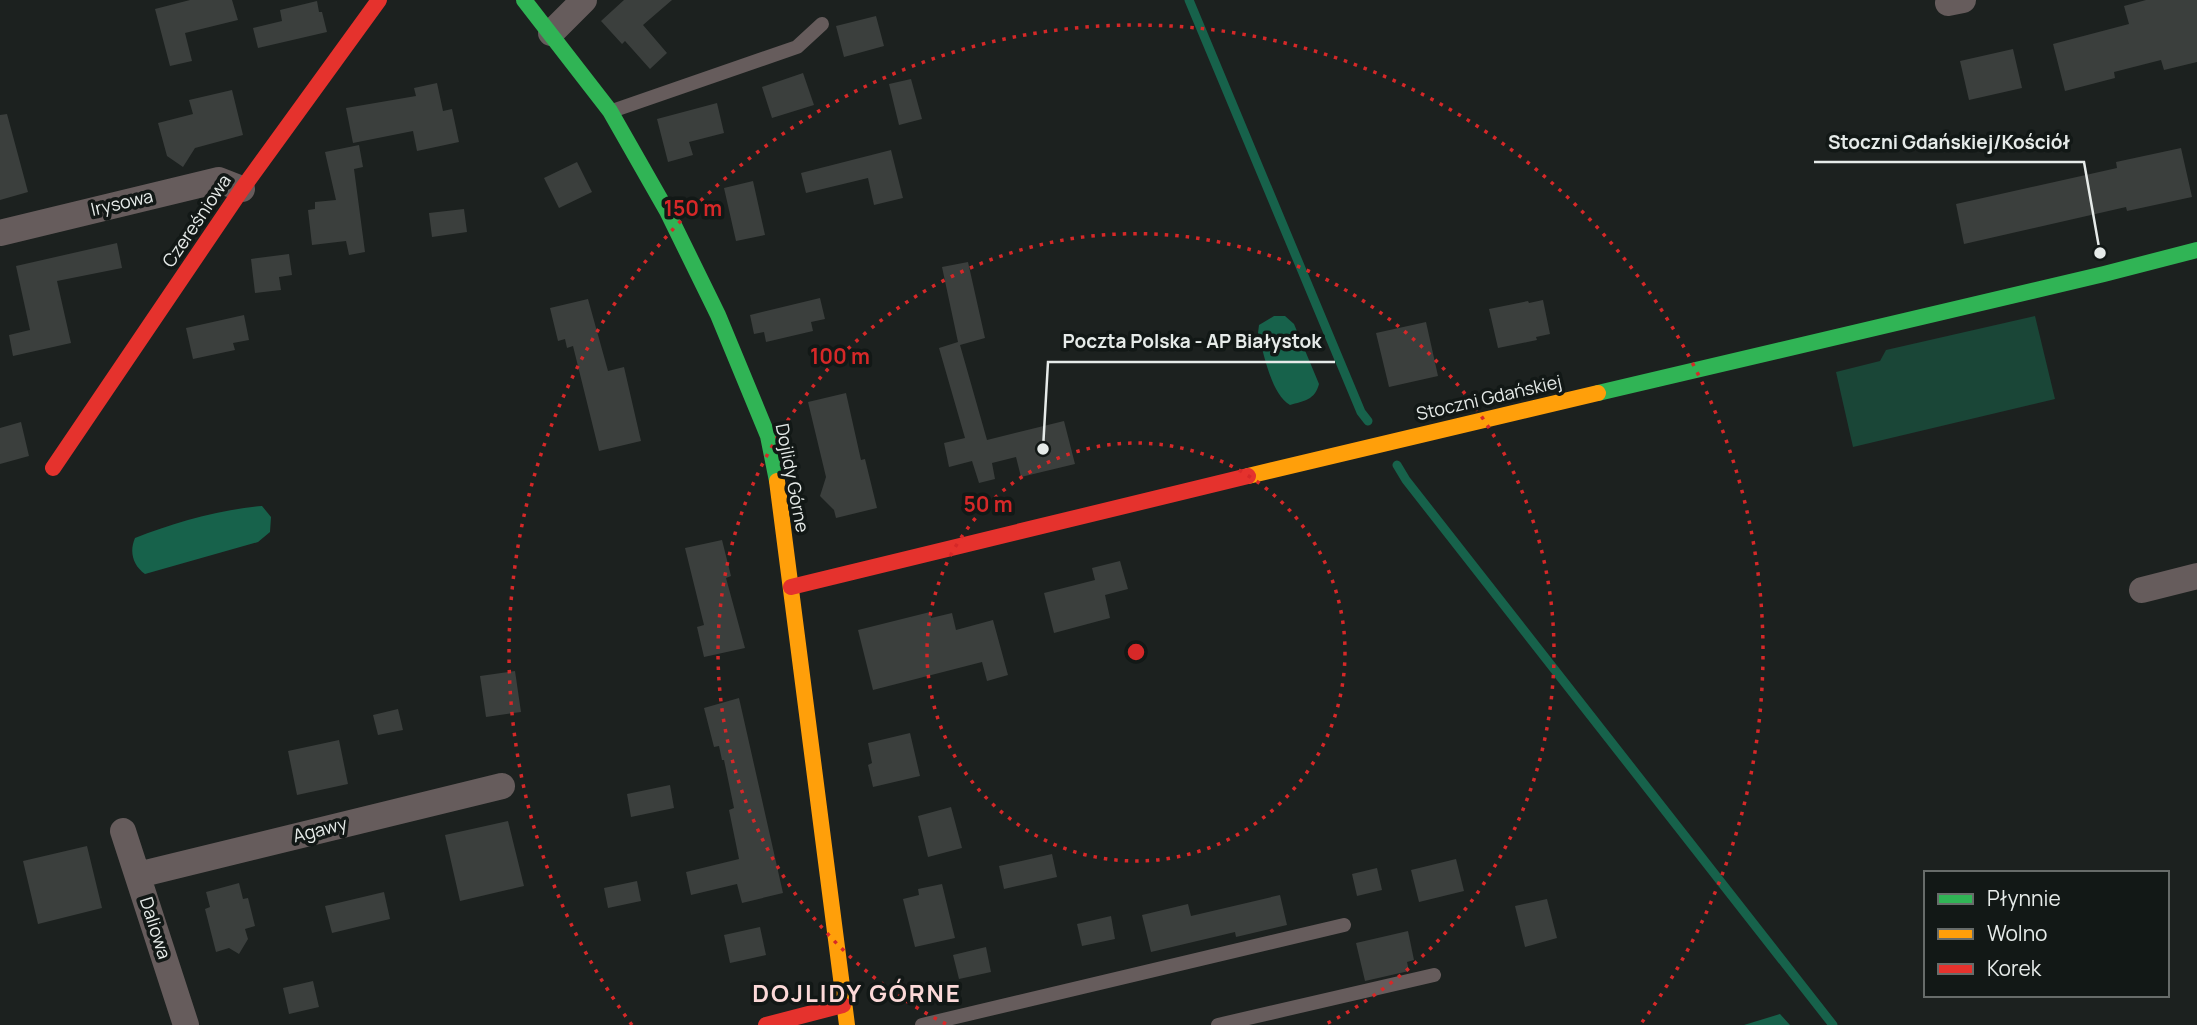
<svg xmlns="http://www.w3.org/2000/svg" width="2197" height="1025" viewBox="0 0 2197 1025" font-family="Manrope,sans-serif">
	<rect width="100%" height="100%" fill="#1c211f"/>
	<path fill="#1a4637" d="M2035,316L2055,399L1853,447L1836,372L1880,361L1886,350Z"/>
	<path fill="#17624b" d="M1274,316H1285L1294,324L1319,384C1315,400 1304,401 1290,405C1271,394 1264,354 1258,333L1259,325Z
		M262,506L271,517L270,532L258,542L145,574C133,565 129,552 135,538C172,523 223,509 262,506Z
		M1780,1014L1790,1025H1744Z"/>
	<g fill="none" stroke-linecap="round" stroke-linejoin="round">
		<path stroke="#17624b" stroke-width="9" d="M1189,0L1361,412L1368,421
			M1397,465L1406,480L1833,1025"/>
	</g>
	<path fill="#3b3f3d" d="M190,0H232L238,20L185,33L192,61L170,66L155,9Z
		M624,0H672L643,25L667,53L650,69L625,41L622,44L601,21Z
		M2146,0H2197V62L2164,70L2161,60L2114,72L2115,78L2065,91L2053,44L2129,24L2124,6Z
		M317,1L319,12H322L327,32L258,48L253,28L282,21L280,10Z
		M876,16L884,46L844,57L836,26Z
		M2013,49L2022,88L1969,100L1960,61Z
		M803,73L814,105L772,118L762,87Z
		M911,79L922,119L899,125L889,84Z
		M437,83L443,111L452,109L459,142L417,151L413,131L353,143L346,108L416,96L414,88Z
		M232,90L243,135L195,148L183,167L167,156L158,123L193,114L189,100Z
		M717,103L724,133L689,142L693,155L668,162L657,119Z
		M7,114L28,192L0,200V115Z
		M359,145L363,167L354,169L365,252L349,255L346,241L312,245L308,210L315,209V202L336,200L325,152Z
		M2181,148L2192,197L2127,211L2126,207L1964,244L1956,204L2117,168L2116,162Z
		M891,150L903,198L874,205L868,178L806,193L801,173Z
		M577,162L592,192L559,208L544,178Z
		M753,181L765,235L736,241L724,188Z
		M464,209L467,232L432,237L429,213Z
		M117,243L122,268L57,281L71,343L13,356L9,335L30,330L16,266Z
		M289,254L292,275L279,277L281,290L255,293L251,259Z
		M968,262L985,338L960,345L987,440L1064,421L1075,464L1021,477L1016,457L992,463L995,479L979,483L972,461L949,467L944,443L965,438L939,348L958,342L942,267Z
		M820,298L825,319L811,322L813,331L766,342L764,332L754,334L750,315Z
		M588,299L608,371L624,367L641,441L599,451L573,346L567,348L565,339L558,341L550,308Z
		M1543,300L1550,334L1536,337L1537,340L1498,348L1489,309L1528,301L1529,303Z
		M244,315L249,340L233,343L235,350L193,359L186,328Z
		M1426,322L1438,376L1389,387L1376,333Z
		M846,393L861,460L865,459L877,508L836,518L834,510L820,496L826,477L808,402Z
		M21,422L29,456L0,464V428Z
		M722,540L731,576L726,578L745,648L704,657L697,627L704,625L685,548Z
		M1120,561L1128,589L1105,595L1110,618L1054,633L1044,593L1095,580L1092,568Z
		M930,612L931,618L952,613L956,630L993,620L1008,675L987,681L982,662L873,690L858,630Z
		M515,671L521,712L486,717L480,676Z
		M739,698L783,893L742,903L737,884L691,895L686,872L739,859L729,810L734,808L724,760H722L719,746L714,747L704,708Z
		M398,709L403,730L378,735L373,715Z
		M910,733L920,776L873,787L868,765L872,763L868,743Z
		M339,740L348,784L297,795L288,751Z
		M670,785L674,808L631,817L627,794Z
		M951,807L962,848L928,857L918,816Z
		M508,821L524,886L460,901L445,835Z
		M87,846L102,908L38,924L23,861Z
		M1052,854L1057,877L1004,889L999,866Z
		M1456,859L1464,891L1419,902L1411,870Z
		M1377,868L1382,890L1357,896L1352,874Z
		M637,881L641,901L608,908L604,888Z
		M239,883L243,899L248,898L255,926L245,929L248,939L239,954L229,948L216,952L205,909L210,907L206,892Z
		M942,884L955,938L915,947L903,899L919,895L918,889Z
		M384,892L390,919L332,933L325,906Z
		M1280,895L1287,925L1236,937L1235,932L1151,952L1142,915L1188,904L1191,916Z
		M1547,899L1557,938L1525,947L1515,906Z
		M1111,916L1115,939L1082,946L1077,924Z
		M760,927L766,955L730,963L724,935Z
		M1408,931L1414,960L1407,962L1409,971L1365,981L1356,943Z
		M986,947L991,972L959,979L953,955Z
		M313,981L319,1007L289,1014L283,988Z"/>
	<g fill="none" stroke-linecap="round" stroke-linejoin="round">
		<path stroke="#665c5c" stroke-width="14" d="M612,111L797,47L822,24
			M922,1025L1344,925
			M1218,1025L1434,975"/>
		<path stroke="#665c5c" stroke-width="26" d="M1948,3L1963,0
			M551,33L584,0
			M0,233L219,180L242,189
			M2142,590L2197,576
			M123,831L186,1025
			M138,875L502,786"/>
		<path stroke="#30b455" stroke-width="16" d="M524,0L610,111L667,211L718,315L768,436L777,481
			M1598,393L2104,274L2197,250"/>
		<path stroke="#ff9f0a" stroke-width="16" d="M1248,476L1598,393
			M777,481L847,1025"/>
		<path stroke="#e5322d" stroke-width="16" d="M53,468L242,189L379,0
			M791,587L1248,476
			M766,1025L843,1005"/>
	</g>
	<g fill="none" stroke="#d62828" stroke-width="3.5" stroke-dasharray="3.5 7">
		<circle cx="1136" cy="652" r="209"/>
		<path d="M946 1024A418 418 0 1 1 1326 1024"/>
		<path d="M632 1025A627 627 0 1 1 1640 1025"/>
	</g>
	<g text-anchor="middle" stroke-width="7" stroke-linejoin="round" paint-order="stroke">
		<g font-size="18" fill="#e6ebe9" stroke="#121816">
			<text transform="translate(122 203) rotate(-13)" y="6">Irysowa</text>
			<text transform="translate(197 221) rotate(-56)" y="6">Czereśniowa</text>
			<text transform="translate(1489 398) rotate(-13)" y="6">Stoczni Gdańskiej</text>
			<text transform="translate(792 478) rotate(79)" y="6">Dojlidy Górne</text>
			<text transform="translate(320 830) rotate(-14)" y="6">Agawy</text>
			<text transform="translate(155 928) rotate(72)" y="6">Daliowa</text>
		</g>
		<g font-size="24" font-weight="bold" letter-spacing="2" fill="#fcd9d8" stroke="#121816">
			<text x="857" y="1002">DOJLIDY GÓRNE</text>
		</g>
	</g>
	<circle cx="1136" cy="652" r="10" fill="#d62828" stroke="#121816" stroke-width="3.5"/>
	<g font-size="21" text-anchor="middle" font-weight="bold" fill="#d62828" stroke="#121816" stroke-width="7" stroke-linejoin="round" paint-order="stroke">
		<text x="693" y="216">150 m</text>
		<text x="840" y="364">100 m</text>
		<text x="988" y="512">50 m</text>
	</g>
	<path fill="none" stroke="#e6ebe9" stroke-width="2.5" d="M2100 253L2084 162H1814M1043 449L1048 362H1335"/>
	<g fill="#e6ebe9" stroke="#121816" stroke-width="2.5">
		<circle cx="2100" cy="253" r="7"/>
		<circle cx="1043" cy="449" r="7"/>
	</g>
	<g font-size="19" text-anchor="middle" font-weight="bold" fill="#e6ebe9" stroke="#121816" stroke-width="7" stroke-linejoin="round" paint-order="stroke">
		<text x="1949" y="149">Stoczni Gdańskiej/Kościół</text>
		<text x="1192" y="348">Poczta Polska - AP Białystok</text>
	</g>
	<rect x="1924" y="871" width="245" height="126" fill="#121816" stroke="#676c6a" stroke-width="2"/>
	<rect x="1938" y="894" width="35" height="10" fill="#30b455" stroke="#676c6a" stroke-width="2"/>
	<text x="1987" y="906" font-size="21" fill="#e6ebe9">Płynnie</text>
	<rect x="1938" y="929" width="35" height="10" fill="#ff9f0a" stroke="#676c6a" stroke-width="2"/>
	<text x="1987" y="941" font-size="21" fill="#e6ebe9">Wolno</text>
	<rect x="1938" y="964" width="35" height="10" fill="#e5322d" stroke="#676c6a" stroke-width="2"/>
	<text x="1987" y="976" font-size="21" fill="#e6ebe9">Korek</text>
</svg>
